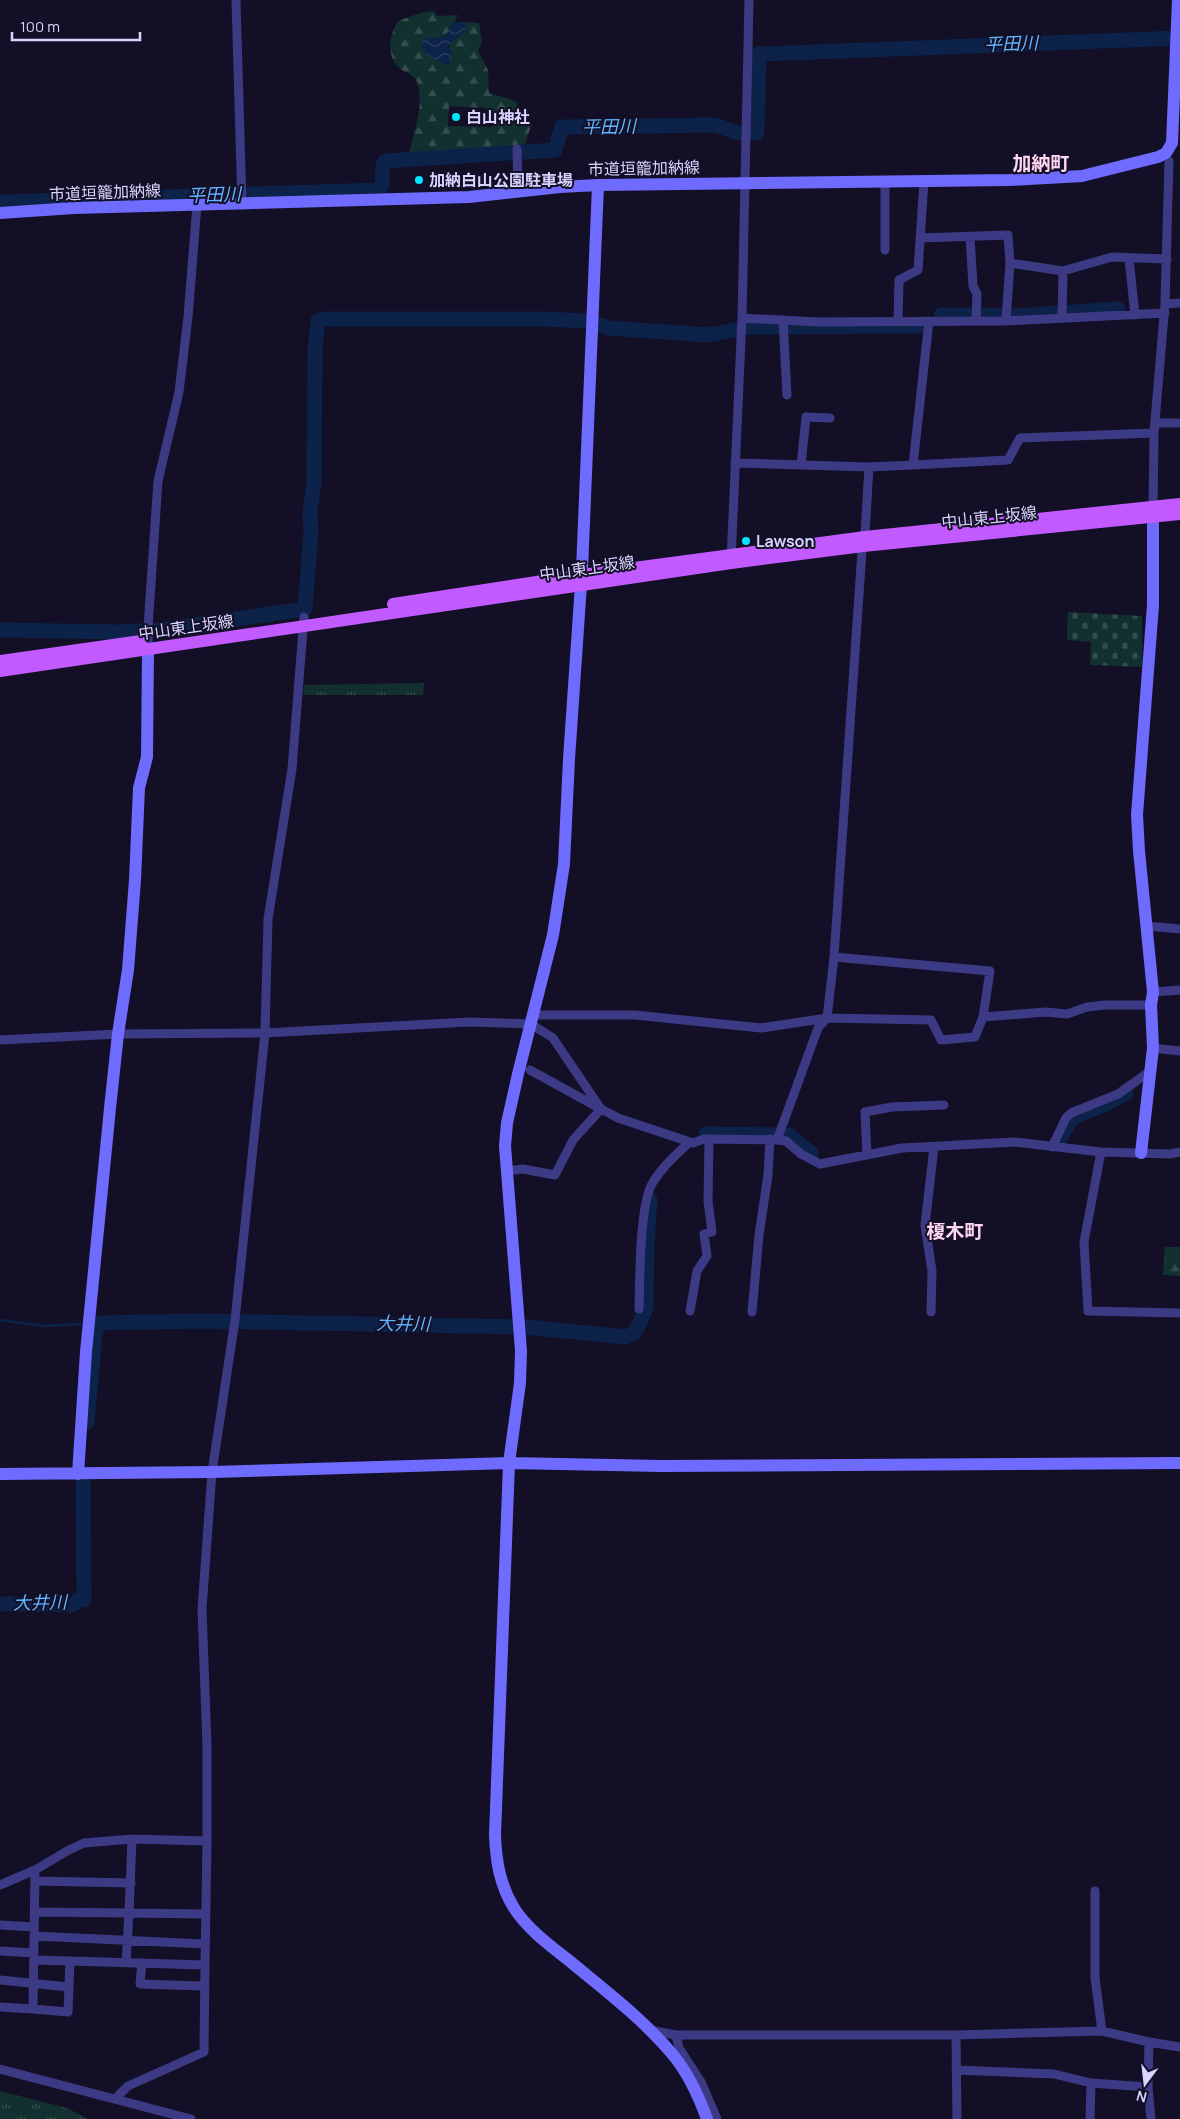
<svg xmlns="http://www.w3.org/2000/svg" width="1180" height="2119" viewBox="0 0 1180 2119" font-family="Manrope,'Noto Sans JP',sans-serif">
	<defs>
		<pattern id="grass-tufts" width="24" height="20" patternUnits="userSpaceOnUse" patternTransform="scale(1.25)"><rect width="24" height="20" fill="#12302f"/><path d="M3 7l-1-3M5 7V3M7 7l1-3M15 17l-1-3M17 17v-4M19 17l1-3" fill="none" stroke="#344d4e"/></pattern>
		<pattern id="forest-firs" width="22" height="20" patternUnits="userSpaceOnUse" patternTransform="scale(1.25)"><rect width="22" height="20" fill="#12302f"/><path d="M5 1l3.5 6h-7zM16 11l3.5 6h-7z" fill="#344d4e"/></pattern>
		<pattern id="cemetery-stones" width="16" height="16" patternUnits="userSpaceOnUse" patternTransform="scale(1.25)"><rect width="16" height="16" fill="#12302f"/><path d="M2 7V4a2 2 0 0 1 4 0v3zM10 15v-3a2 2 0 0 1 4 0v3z" fill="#344d4e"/></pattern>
		<pattern id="water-waves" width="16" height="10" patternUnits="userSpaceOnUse" patternTransform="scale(1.25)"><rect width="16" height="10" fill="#0c2248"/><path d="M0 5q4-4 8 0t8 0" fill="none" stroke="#2f4163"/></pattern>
	</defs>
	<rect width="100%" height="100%" fill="#130f26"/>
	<path fill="url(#grass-tufts)" d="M424,683L423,695H303L304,685Z
		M0,2091L67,2108L88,2119H0Z"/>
	<path fill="url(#forest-firs)" fill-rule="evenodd" d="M434,11L437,16L458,15L445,37L426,39L449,66V44L465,31L467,22L479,23L482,42L478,51L488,70L489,93L516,101L523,121L532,124L524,146L408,157C413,135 424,107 418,85C416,76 409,74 402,70C385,58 389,36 398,21L420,13ZM449,106L484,108L491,111L512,114L511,119L497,120L492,127L448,126Z
		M1165,1247H1180V1276L1163,1275Z"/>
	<path fill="url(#cemetery-stones)" d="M1068,612L1142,616V667L1090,665L1091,642L1067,640Z"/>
	<path fill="url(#water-waves)" d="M455,22H467L465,31L449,44L448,47L453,54L449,59L450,66C438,62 423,56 421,42L426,39L445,37L452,24Z"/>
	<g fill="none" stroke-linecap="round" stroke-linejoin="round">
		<path stroke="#0c2248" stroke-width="2.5" d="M0,1320L45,1326L81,1324"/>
		<path stroke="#0c2248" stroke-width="15" d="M0,202L379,190C386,182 379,170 385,161L555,150L562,127L715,125L739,133H757L759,54L1180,38
			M941,315L1015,316L1118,309
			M601,325L609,328L708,335L750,327L919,326
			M0,630L120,632L160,630L305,609L311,531L310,511L314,483L315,348L318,321L325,319H544L588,321
			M706,1134L789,1135L811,1153
			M1058,1141L1073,1117L1106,1104L1126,1093
			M87,1422L96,1323L202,1321L526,1327L625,1337L633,1334L639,1325L646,1308L647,1245L650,1200
			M83,1484L84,1600
			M0,1604L72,1605L79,1600"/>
		<path stroke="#3d3a85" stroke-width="9" d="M236,0L242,205
			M517,149L518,192
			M970,237L973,286L977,294L976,321
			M920,238L1008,235L1010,263
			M885,250V181
			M1129,259L1135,315
			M1063,271L1112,257L1167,259
			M1165,304L1180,303
			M742,318L819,322L1004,321L1165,313
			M783,320L787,395
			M898,321L899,280L918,270L924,181
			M1006,321L1010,263L1063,271L1062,318
			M1155,423H1180
			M735,463L869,467
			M801,465L806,417L830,418
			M913,465L1008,460L1020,438L1154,433
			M1153,512L1154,433L1165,304L1169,161
			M731,560L742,318L749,0
			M148,649V627L158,481L179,392L188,317L197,205
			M1147,926L1180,929
			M834,957L862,551L865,534L869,467L913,465L929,321
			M1153,992L1180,990
			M533,1015H635L761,1028L827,1018
			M983,1017L990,971L834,957L827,1018L931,1020L941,1040L975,1037L983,1017L1046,1012L1067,1014L1087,1007L1105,1005H1151
			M0,1040L118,1034L265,1033L468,1022L531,1024L553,1038L601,1109L618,1118L693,1143L704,1139L777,1140L786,1141L801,1154L820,1164L902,1148L1015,1142L1101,1152L1170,1154L1180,1152
			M1153,1048L1180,1051
			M777,1140L818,1028L827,1018
			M1052,1147L1066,1118L1071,1113L1118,1094L1149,1072
			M1101,1152L1084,1242L1088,1311L1180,1313
			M867,1155L865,1112L892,1107L944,1105
			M506,1171L523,1169L555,1175L573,1140L601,1109L530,1070
			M639,1309C640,1279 639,1205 653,1182C663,1166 676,1154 690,1142
			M690,1311L697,1271L707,1256L704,1234L712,1232L708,1201L709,1139
			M752,1312L759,1235L768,1175L770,1139
			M931,1312L932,1271L925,1225L934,1147
			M207,1841V1746L202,1609L212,1472L235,1320L265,1033L268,919L292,769L304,617
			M35,1881L131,1883
			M0,1885L35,1870L33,2009L0,2007
			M1095,1891V1978L1102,2031
			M34,1912L129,1913L132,1839L84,1843L67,1851L35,1870
			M0,1925L34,1927
			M34,1936L205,1944
			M0,1951L34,1953
			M34,1960L70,1961
			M126,1963L129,1913L206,1914
			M142,1963L140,1984L204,1986
			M0,1980L69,1987
			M33,2009L68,2012L70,1961L205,1965L207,1841L132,1839
			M650,2030L676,2035H956
			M676,2035L679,2048L701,2082L717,2119
			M0,2069L191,2119
			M956,2070L1054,2074L1091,2083L1090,2119
			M1091,2083L1148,2087
			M116,2098L128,2086L204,2052L205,1965
			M957,2119L956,2035L1102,2031L1149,2042
			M1151,2119L1148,2087L1149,2042L1180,2047"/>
		<path stroke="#6f6bff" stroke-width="12" d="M598,185L582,570L569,759L564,864L553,935L518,1074L507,1123L505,1146L521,1351L520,1383L509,1463L495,1835C496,1862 500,1885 514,1908C528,1930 552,1947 572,1963C607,1992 644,2020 673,2055C689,2074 699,2097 707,2119
			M0,213L74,208L469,197L560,187L598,185L1010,180L1082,176L1158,157L1166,153L1172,143L1178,0
			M1141,1153L1153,1048L1151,1005L1153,992L1139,851L1137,815L1153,605V517
			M0,1474L212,1472L509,1463L661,1466L1180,1463
			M78,1474L86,1352L110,1108L118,1034L128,970L135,880L139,788L147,757L148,649"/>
		<path stroke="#c25bff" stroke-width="12" d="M393,604L582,575L865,537L1180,504
			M0,661L141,641
			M0,671L731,563L863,546L1180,514"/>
	</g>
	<g fill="#00e5ff" stroke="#130f26" stroke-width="2">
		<circle cx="456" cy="117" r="5"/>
		<circle cx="419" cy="180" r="5"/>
		<circle cx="746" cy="541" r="5"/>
	</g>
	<g text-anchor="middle" stroke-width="4" stroke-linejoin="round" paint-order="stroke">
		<g font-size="16" font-weight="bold" fill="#d9d4ff" stroke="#130f26" text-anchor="start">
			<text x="466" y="123">白山神社</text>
			<text x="429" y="186">加納白山公園駐車場</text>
			<text x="756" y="547">Lawson</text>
		</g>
		<g font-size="16" fill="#d9d4ff" stroke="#130f26">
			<text transform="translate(644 168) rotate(-1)" y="6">市道垣籠加納線</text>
			<text transform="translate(105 192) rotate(-2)" y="6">市道垣籠加納線</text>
			<text transform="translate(989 517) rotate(-6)" y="6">中山東上坂線</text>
			<text transform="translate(587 568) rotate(-8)" y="6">中山東上坂線</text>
			<text transform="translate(186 627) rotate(-8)" y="6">中山東上坂線</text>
		</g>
		<g font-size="18" font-style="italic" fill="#62b6ff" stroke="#130f26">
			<text transform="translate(1011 44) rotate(-2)" y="6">平田川</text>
			<text transform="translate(609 127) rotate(-1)" y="6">平田川</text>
			<text transform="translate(214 195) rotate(-2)" y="6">平田川</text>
			<text transform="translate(403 1324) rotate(1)" y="6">大井川</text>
			<text transform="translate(40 1603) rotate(-1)" y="6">大井川</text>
		</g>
		<g font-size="19" font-weight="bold" fill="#ffd6f0" stroke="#130f26">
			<text x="1041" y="170">加納町</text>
			<text x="955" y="1238">榎木町</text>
		</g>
	</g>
	<g transform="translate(1145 2084) rotate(195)" stroke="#130f26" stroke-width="4" paint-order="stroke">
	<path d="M0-4L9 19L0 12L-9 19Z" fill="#d9d4ff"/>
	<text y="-8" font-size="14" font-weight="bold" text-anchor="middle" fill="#d9d4ff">N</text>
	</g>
	<path d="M12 32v8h128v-8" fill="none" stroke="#d9d4ff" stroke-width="2.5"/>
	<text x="20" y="32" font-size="15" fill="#d9d4ff" stroke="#130f26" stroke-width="4" paint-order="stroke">100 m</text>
</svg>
